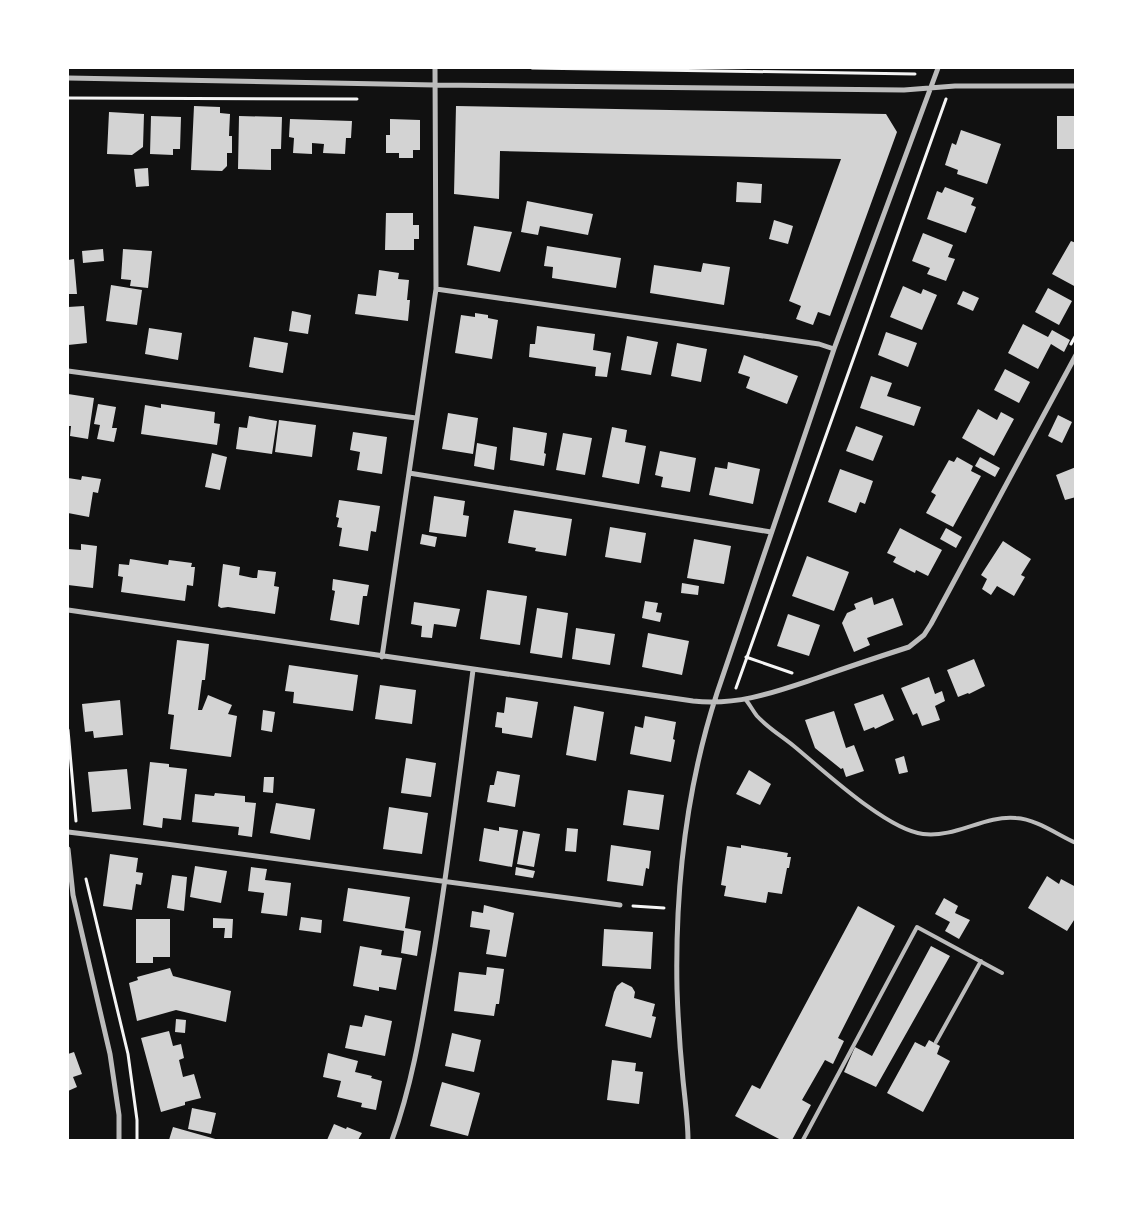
<svg xmlns="http://www.w3.org/2000/svg" width="1143" height="1208" viewBox="0 0 1143 1208" font-family="Inter,sans-serif">
	<rect width="100%" height="100%" fill="#111"/>
	<path fill="#d3d3d3" d="M194,106L220,107V113L230,114L229,136H232V153H227V166L222,171L191,170Z
		M456,106L886,114L897,132L830,316L818,312L813,325L796,319L801,306L789,301L841,159L500,151L499,199L454,194Z
		M109,112L144,114L143,147L132,155L107,154Z
		M151,116L181,117L180,149H173V155L150,154Z
		M239,116L282,117L281,149H271V170L238,169Z
		M1057,116H1076V149H1057Z
		M290,119L352,121L351,138H346L345,154L323,153L324,144L312,143V154L293,153L294,138L289,137Z
		M390,119L420,120V150H413V158H399V153H386V135H390Z
		M961,130L1001,144L987,184L957,174L958,170L945,165L952,143L956,145Z
		M148,168L149,186L136,187L134,169Z
		M737,182L762,184L761,203L736,202Z
		M945,187L974,198L971,205L976,207L966,233L927,219L937,191L942,193Z
		M527,201L593,214L588,235L540,226L538,235L521,232Z
		M386,213H413V225H419V239H414V250H385Z
		M774,220L793,226L788,244L769,239Z
		M474,226L512,232L500,272L467,265Z
		M923,233L953,245L948,257L955,259L946,281L927,274L930,268L912,261Z
		M1071,241L1076,243V287L1052,274Z
		M547,246L621,258L616,288L552,278L553,267L544,266Z
		M103,249L104,261L83,263L82,251Z
		M123,249L152,251L148,288L130,286L131,280L121,279Z
		M74,259L77,294H68V260Z
		M703,263L730,267L724,305L650,293L654,265L701,272Z
		M379,270L399,273L398,279L409,280L407,300H410L408,321L355,314L358,294L376,296Z
		M111,285L142,290L137,325L106,321Z
		M903,286L921,294L923,289L937,295L922,330L890,317Z
		M1048,288L1072,301L1059,325L1035,312Z
		M963,291L979,298L973,311L957,304Z
		M84,306L87,343L68,345V307Z
		M292,311L311,315L308,334L289,331Z
		M475,313L488,315V318L498,320L492,359L455,353L461,315L475,317Z
		M1023,324L1048,337L1052,330L1070,340L1064,352L1051,344L1038,369L1008,353Z
		M537,326L595,334L593,350L611,353L607,377L595,376L596,367L529,357L530,344H535Z
		M149,328L182,333L178,360L145,354Z
		M886,332L917,343L908,367L878,355Z
		M627,336L658,342L651,375L621,370Z
		M254,337L288,343L283,373L249,367Z
		M677,343L707,349L701,382L671,376Z
		M744,355L798,376L787,404L746,388L750,377L738,373Z
		M1005,369L1030,382L1019,403L994,390Z
		M871,376L892,383L887,396L921,407L914,426L860,408Z
		M68,394L94,398L88,439L70,436L71,426H68Z
		M98,404L116,407L112,428H117L114,442L97,439L100,425L94,424Z
		M161,404L215,412L214,423L220,424L217,445L141,434L145,405L161,408Z
		M978,409L997,420L1001,412L1014,419L994,456L962,438Z
		M448,413L478,418L473,454L442,449Z
		M1058,415L1072,422L1062,443L1048,436Z
		M249,416L277,421L272,454L236,449L239,427L247,428Z
		M279,420L316,425L312,457L275,452Z
		M856,426L883,436L873,461L846,451Z
		M513,427L547,433L544,453L546,454L544,466L510,460Z
		M612,427L627,430L625,442L646,446L639,484L602,477Z
		M353,432L387,437L382,474L357,470L360,452L350,450Z
		M563,433L592,438L585,475L556,470Z
		M477,443L497,447L494,470L474,466Z
		M660,451L696,458L690,492L661,487L663,477L655,475Z
		M212,453L227,457L220,490L205,487Z
		M957,457L973,466L971,471L981,476L953,527L926,513L936,495L931,492L949,460L954,462Z
		M980,457L1000,468L995,477L975,466Z
		M728,462L760,469L753,504L709,495L715,467L727,469Z
		M1076,467V497L1065,500L1056,475Z
		M840,469L873,481L865,504L860,502L856,513L828,502Z
		M82,476L101,479L98,493L93,492L89,517L68,513V478L81,480Z
		M434,496L465,501L463,515L469,516L466,537L429,532Z
		M339,500L380,506L376,532L371,531L368,551L339,546L342,528L337,527L339,518L336,517Z
		M514,510L572,519L566,556L535,551L536,548L508,543Z
		M610,527L646,533L641,563L605,557Z
		M900,528L942,550L928,576L916,570L915,573L893,562L896,557L887,553Z
		M946,528L962,537L956,548L940,539Z
		M422,534L437,537L435,547L420,544Z
		M694,539L731,546L724,584L687,578Z
		M1003,541L1031,559L1021,575L1025,577L1014,596L997,586L991,595L982,589L987,579L981,575Z
		M81,544L97,546L93,588L68,585L69,560H68V549L81,550Z
		M807,556L849,572L834,611L792,596Z
		M130,559L168,565L169,560L192,563L191,567H195L193,586L187,585L185,601L121,592L123,577L118,576L119,564L129,565Z
		M223,564L240,567L239,575L253,578H257L258,570L276,572L274,586L279,587L275,614L228,607L221,608L218,606Z
		M333,579L369,585L367,596H363L359,625L330,620L335,591L332,590Z
		M682,583L699,586L698,595L681,593Z
		M487,590L527,596L520,645L480,639Z
		M872,597L874,605L893,598L903,625L867,638L870,645L854,652L842,623L847,613L856,609L854,604Z
		M645,601L658,603L656,612L662,613L660,622L642,618Z
		M414,602L460,609L456,627L434,624L432,638L421,637L422,626L411,624Z
		M537,608L568,613L562,658L530,653Z
		M788,614L820,625L809,656L777,646Z
		M576,628L615,634L610,665L572,659Z
		M648,633L689,641L682,675L642,667Z
		M177,640L209,644L205,680H202L198,710H202L208,695L232,705L228,714L237,716L231,757L170,749L174,715L168,714Z
		M974,659L985,686L969,694L968,693L958,697L947,670Z
		M289,665L358,675L353,711L293,703L294,692L285,691Z
		M929,677L935,694L942,691L945,701L935,706L940,720L922,726L917,713L913,715L901,688Z
		M380,685L416,690L412,724L375,719Z
		M883,694L894,720L875,729L874,727L864,731L854,704Z
		M506,697L538,702L532,738L502,733V728L495,727L497,712L504,713Z
		M120,700L123,735L94,738L93,731L85,732L82,704Z
		M574,706L604,712L596,761L566,755Z
		M263,710L275,712L272,732L261,730Z
		M834,711L846,748L854,745L864,771L846,777L843,768L841,769L815,748L805,720Z
		M645,716L676,722L673,739L675,740L671,762L630,754L635,726L643,728Z
		M904,756L908,772L899,774L895,759Z
		M406,758L436,763L431,797L401,793Z
		M150,762L169,764V767L187,769L181,820L163,818L162,828L143,825Z
		M127,769L131,809L92,812L88,772Z
		M749,770L771,784L760,805L736,794Z
		M497,771L520,775L515,807L487,802L490,785H494Z
		M264,777H274L273,793L263,792Z
		M628,790L664,795L659,830L623,825Z
		M215,793L245,796V802L256,803L252,837L238,835L239,827L192,822L195,794L214,796Z
		M276,803L315,809L310,840L270,833Z
		M389,807L428,813L422,854L383,849Z
		M499,827L518,830L512,867L479,861L484,828L499,831Z
		M567,828L578,829L576,852L565,851Z
		M523,831L540,834L534,867L517,864Z
		M611,845L651,851L649,869L646,868L643,886L607,881Z
		M741,845L788,853L787,857H791L789,868H787L782,894L768,892L766,903L724,896L726,886L721,885L727,846L741,848Z
		M110,854L138,858L136,872L143,873L141,885L136,884L132,910L103,906Z
		M195,866L227,871L221,903L190,897Z
		M251,867L267,869L265,880L291,883L287,916L261,913L264,893L248,891Z
		M516,867L535,871L533,878L515,875Z
		M172,875L187,877L184,911L167,908Z
		M1047,876L1059,884L1061,879L1076,887V917L1067,931L1028,908Z
		M348,888L410,897L405,928L421,931L417,956L401,953L404,931L343,921Z
		M944,898L958,906L955,913L970,920L959,939L945,931L950,922L935,914Z
		M484,905L514,913L506,957L486,954L490,930L470,927L472,911L483,913Z
		M858,906L895,926L838,1038L844,1041L833,1064L825,1060L802,1100L811,1105L792,1140H781L735,1116L752,1085L760,1089Z
		M301,917L322,920L321,933L299,930Z
		M213,918L233,919L232,938H224L225,928H213Z
		M136,919H170V957H153V963H136Z
		M604,929L653,932L651,969L602,966Z
		M360,946L382,950L381,955L402,958L396,990L379,987V991L353,986Z
		M931,946L950,956L876,1087L844,1072L855,1047L872,1056Z
		M487,967L504,969L499,1004H496L494,1016L454,1011L459,972L486,975Z
		M170,968L173,976L231,991L226,1022L176,1010L137,1021L129,983L138,980L137,977Z
		M622,982L632,987L635,992L634,998L655,1004L652,1016L656,1017L651,1038L605,1026L614,992L617,986Z
		M365,1015L392,1021L385,1056L345,1048L350,1025L362,1027Z
		M176,1019L186,1020L185,1033L175,1032Z
		M169,1031L173,1046L181,1044L184,1058L179,1060L183,1077L194,1074L201,1098L185,1102V1105L161,1112L141,1038Z
		M452,1033L481,1040L474,1072L445,1066Z
		M929,1040L940,1046L937,1054L950,1061L923,1112L887,1093L915,1042L925,1047Z
		M74,1052L82,1074L73,1077L77,1087L68,1091V1054Z
		M328,1053L358,1061L355,1072L372,1076L371,1078L382,1081L376,1110L361,1107L362,1103L337,1097L341,1081L323,1077Z
		M612,1060L636,1063L635,1071L643,1072L639,1104L607,1100Z
		M442,1082L480,1093L468,1136L430,1126Z
		M192,1108L216,1113L211,1134L188,1129Z
		M334,1124L346,1129L347,1127L362,1133L358,1140H327Z
		M173,1127L219,1140H169Z"/>
	<g fill="none" stroke-linecap="round" stroke-linejoin="round">
		<path stroke="#f5f5f5" stroke-width="3" d="M532,68L915,74
			M68,98L357,99
			M1071,344L1076,335
			M746,657L792,673
			M736,688L946,99
			M68,730L76,821
			M86,879L128,1054L137,1120V1140
			M633,906L664,908"/>
		<path stroke="#bcbcbc" stroke-width="4" d="M746,700C750,705 753,711 757,716C768,728 783,737 795,747C824,771 887,830 923,834C956,838 984,815 1016,818C1036,819 1058,835 1076,843
			M936,1042L981,961
			M803,1140L917,927L1002,973"/>
		<path stroke="#bcbcbc" stroke-width="5" d="M68,78L435,85L904,90L955,86H1076
			M436,289L819,344L834,349
			M68,371L416,418
			M409,473L771,532
			M68,610L693,701C738,706 775,692 817,678C848,667 878,657 909,647L924,635L931,624L1076,355
			M382,657L436,289L435,68
			M68,832L166,844L620,905
			M68,849L73,895L110,1054L119,1115V1140
			M392,1140C414,1080 423,1016 434,952C449,859 461,765 473,670
			M688,1140C688,1121 685,1100 683,1080C680,1050 678,1019 677,989C675,889 686,788 717,693L834,349L938,68"/>
	</g>
	<rect width="1143" height="1208" fill="none" stroke="#ffffff" stroke-width="138"/>
</svg>
